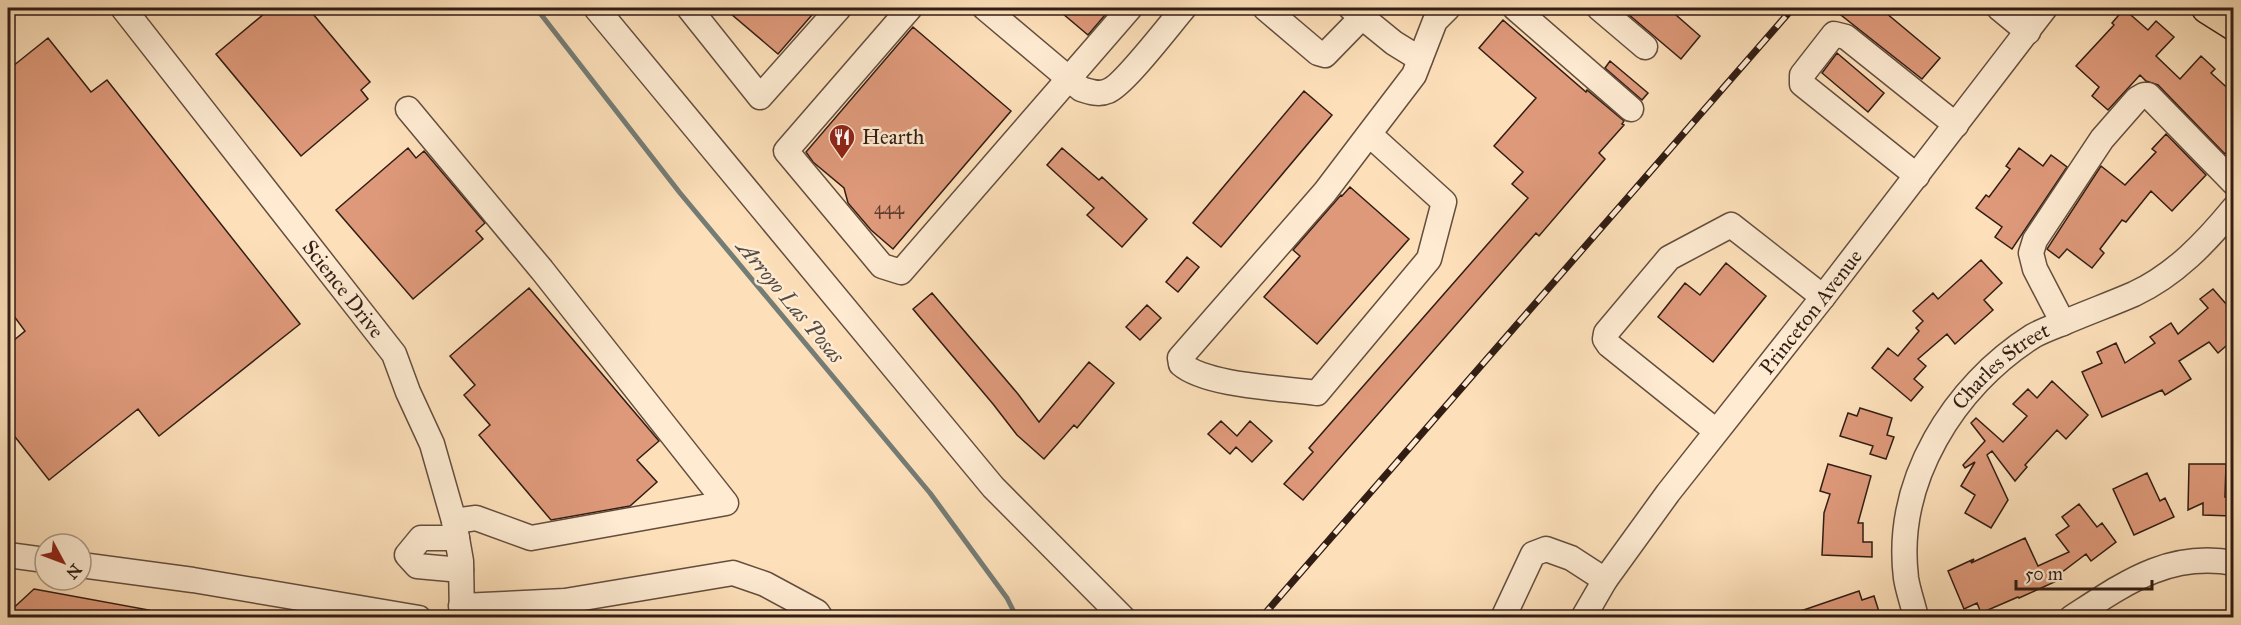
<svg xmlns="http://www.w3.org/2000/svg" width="2241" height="625" viewBox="0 0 2241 625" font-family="'IM FELL Great Primer',serif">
	<rect width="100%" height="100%" fill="#fde0ba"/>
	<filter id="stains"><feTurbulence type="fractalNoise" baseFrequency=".00333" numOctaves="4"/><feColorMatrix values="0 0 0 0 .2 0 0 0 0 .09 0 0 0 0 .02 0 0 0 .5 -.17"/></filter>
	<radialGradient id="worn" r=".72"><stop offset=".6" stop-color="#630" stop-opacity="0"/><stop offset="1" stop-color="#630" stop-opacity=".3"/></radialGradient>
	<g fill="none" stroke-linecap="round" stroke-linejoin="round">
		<path stroke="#747c76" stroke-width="5" d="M536,8L680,193L930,493L1007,598L1017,618"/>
	</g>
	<path fill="#de997a" stroke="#311d14" stroke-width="1.5" d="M271,8H308L370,82L361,90L368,99L301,156L216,54Z
		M724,8H818L778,54Z
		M1056,8H1111L1088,35Z
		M1621,8H1668L1700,36L1681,59Z
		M1832,8H1880L1940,58L1922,79Z
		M2124,9L2148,30L2156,21L2174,37L2156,56L2180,79L2201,56L2215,69L2211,73L2234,94V145L2225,154L2158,85L2146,81L2140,75L2108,110L2092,96L2099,87L2076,66L2114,25L2112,23Z
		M1503,20L1586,92L1587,90L1624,121L1622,124L1624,125L1599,153L1605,159L1539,236L1536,233L1303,500L1284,484L1313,452L1309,448L1528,198L1512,184L1523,172L1494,146L1536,98L1479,48Z
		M913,27L1011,111L893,249L871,230L848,203L844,188L813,162L806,152Z
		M48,38L91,92L107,80L300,324L159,436L138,409L49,480L8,428V345L25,331L8,308V70Z
		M1837,53L1884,93L1868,112L1822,73Z
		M1610,61L1648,93L1642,100L1605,68Z
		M1304,91L1332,115L1221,247L1193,223Z
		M2166,134L2206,175L2172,211L2151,191L2126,222L2122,220L2100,249L2104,253L2092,268L2067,249L2059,258L2047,249L2101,166L2125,185L2156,152L2152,149Z
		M408,148L416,158L424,151L485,223L476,231L483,239L413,299L336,210Z
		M1062,148L1099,180L1102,177L1147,219L1122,247L1087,215L1094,208L1047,165Z
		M2019,148L2043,166L2051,155L2067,167L2012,249L1995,237L2002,227L1976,208L1986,195L1989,197L2010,169L2006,166Z
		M1350,187L1409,239L1317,344L1264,297L1300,256L1293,250L1341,195L1342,196Z
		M1187,257L1199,267L1178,292L1166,282Z
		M1981,260L2002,283L1984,300L1993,310L1955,344L1947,334L1918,359L1926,366L1914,379L1923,387L1911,401L1872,368L1888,348L1898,356L1919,331L1916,328L1923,321L1913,311L1933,293L1938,299Z
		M1726,263L1766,296L1713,362L1658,317L1685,283L1700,295Z
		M529,288L659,441L637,460L657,482L630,506L551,520L479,435L490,425L464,395L475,385L450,356Z
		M2213,289L2234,313V339L2218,353L2209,342L2179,361L2191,379L2165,395L2162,390L2102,417L2082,372L2102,363L2097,352L2116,343L2125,363L2155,343L2150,337L2171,323L2178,334L2208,308L2200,299Z
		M932,293L1018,394L1039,422L1089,362L1114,383L1077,428L1074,425L1044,459L1017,435L993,404L913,309Z
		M1147,305L1161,318L1140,340L1126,327Z
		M2052,381L2088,415L2066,439L2057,430L2025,465L2027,467L2015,481L1992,451L1987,455L2008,500L1991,528L1965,513L1975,495L1961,486L1975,462L1965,468L1963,465L1985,441L1971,423L1976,418L2003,442L2027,416L2013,404L2028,389L2037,398Z
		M1860,408L1892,418L1887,435L1894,437L1886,459L1870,454L1873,446L1840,436L1848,413L1857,416Z
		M1221,421L1237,436L1250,421L1272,441L1252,462L1236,447L1230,454L1208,434Z
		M1828,464L1871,476L1858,523H1863V542H1872V557L1822,555L1824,513L1830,494L1820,491Z
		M2189,464H2226L2225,497H2233L2232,516L2203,515V503L2188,510Z
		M2147,473L2160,501L2165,498L2174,517L2134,535L2113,489Z
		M2079,504L2097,527L2102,523L2116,542L2091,561L2086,554L2057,576L2059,580L2019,598L2018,597L1981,613L1977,603L1964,609L1948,571L1974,559L1971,563L2025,538L2038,566L2069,552L2056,535L2069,526L2062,517Z
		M34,589L149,610L148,618H8V613Z
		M1859,591L1862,600L1874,596L1881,618H1790L1789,615Z"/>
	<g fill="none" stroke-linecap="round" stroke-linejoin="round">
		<g stroke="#644e3e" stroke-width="27">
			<g id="minor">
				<path id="s1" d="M123,8L394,354L408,392L432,444L454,521L461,561L462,618"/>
				<path d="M596,8L993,487L1123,618"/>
				<path d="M689,8L760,97L839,8"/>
				<path d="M910,8L786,151L882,266L901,272L1130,8"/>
				<path d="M985,8L1081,89C1090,92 1099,95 1108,91C1123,86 1171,23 1184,8"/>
				<path d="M1265,8L1318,53L1325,55L1362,17"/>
				<path d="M1351,8L1394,43L1420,59"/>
				<path d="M1515,8L1631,109"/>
				<path d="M1599,8L1645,47"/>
				<path d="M1999,8L2028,32"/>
				<path d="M408,109L542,270L726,503L531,538L476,518L454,521"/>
				<path d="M1369,134L1444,202L1429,259L1317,393C1282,388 1207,386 1181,364L1180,358L1325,192L1369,134L1414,75L1435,21L1448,8"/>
				<path d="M1917,176L1802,84V75L1834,34L1846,37L1956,125"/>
				<path d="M2063,323L2035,269L2031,253L2035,240L2102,139L2137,99L2144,95H2148L2234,183"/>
				<path d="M1716,431L1609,345L1605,339L1606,333L1669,258L1731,225L1823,297"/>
				<path d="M457,538H421L407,555L417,566L461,570"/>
				<path d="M8,555L45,560"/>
				<path d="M81,565L193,580L419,618"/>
				<path d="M461,606L565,601L733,573L765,584L817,612L821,618"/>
				<path d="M1503,618L1533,554L1546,549L1571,558L1605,580"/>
				<path id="s2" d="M1583,618L1605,580L1668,493L1823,297L2045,8"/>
				<path id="s3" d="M1916,618C1913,604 1908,591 1906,578C1894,481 1954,386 2033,336C2042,331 2053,327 2063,323C2086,313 2111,304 2134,294C2175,275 2206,242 2234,208"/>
				<path d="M2071,618C2124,584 2168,551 2234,563"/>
			</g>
		</g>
		<g stroke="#311d14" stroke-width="33">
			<path id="major" d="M2207,8L2234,25"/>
		</g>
		<use href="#minor" stroke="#feebd2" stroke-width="24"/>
		<use href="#major" stroke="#fde0ba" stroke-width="30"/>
		<g stroke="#311d14" stroke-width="7">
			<path id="rail" d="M1261,618L1793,8"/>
		</g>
		<use href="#rail" stroke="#feebd2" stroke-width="4.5" stroke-dasharray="14" stroke-linecap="butt"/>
	</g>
	<defs>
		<g id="restaurant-pin" transform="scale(1.35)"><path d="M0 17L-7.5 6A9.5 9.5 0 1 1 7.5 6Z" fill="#8f2418" stroke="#feebd2"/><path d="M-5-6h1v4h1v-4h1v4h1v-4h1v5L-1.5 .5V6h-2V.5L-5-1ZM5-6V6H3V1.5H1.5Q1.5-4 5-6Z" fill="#fff"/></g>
	</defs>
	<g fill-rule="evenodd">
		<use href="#restaurant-pin" x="842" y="137"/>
	</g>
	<g text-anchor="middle" stroke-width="5" stroke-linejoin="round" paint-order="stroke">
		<g font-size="18" fill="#5c3c2e">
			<text x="889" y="214">444</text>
		</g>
		<g font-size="21" fill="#311d14" stroke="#feebd2" text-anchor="start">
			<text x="862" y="144">Hearth</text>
		</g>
		<g font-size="21" fill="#311d14" stroke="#feebd2">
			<text dy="7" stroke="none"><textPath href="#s1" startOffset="357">Science Drive</textPath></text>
			<text dy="7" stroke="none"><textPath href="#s2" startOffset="382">Princeton Avenue</textPath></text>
			<text dy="7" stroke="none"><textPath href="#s3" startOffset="285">Charles Street</textPath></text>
		</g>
		<g font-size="22" font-style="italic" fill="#534c45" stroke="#feebd2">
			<text transform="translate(791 301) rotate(50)" y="8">Arroyo Las Posas</text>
		</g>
	</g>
	<rect width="2241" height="625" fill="none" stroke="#fde0ba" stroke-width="30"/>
	<rect x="9" y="9" width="2223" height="607" fill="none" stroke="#311d14" stroke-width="3"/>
	<rect x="15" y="15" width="2211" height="595" fill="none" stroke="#311d14" stroke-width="1.5"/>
	<g transform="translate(63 562) rotate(131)"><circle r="28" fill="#feebd2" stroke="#ac9986" stroke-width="1.5"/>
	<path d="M0-4.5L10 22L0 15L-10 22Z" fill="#8f2418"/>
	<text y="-9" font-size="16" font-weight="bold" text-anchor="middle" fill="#311d14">N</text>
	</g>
	<path d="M2016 580v9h136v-9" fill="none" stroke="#311d14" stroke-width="3"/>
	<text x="2025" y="580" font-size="18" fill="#311d14" stroke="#feebd2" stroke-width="4.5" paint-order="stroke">50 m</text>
	<rect width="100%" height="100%" filter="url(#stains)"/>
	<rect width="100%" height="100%" fill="url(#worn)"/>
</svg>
